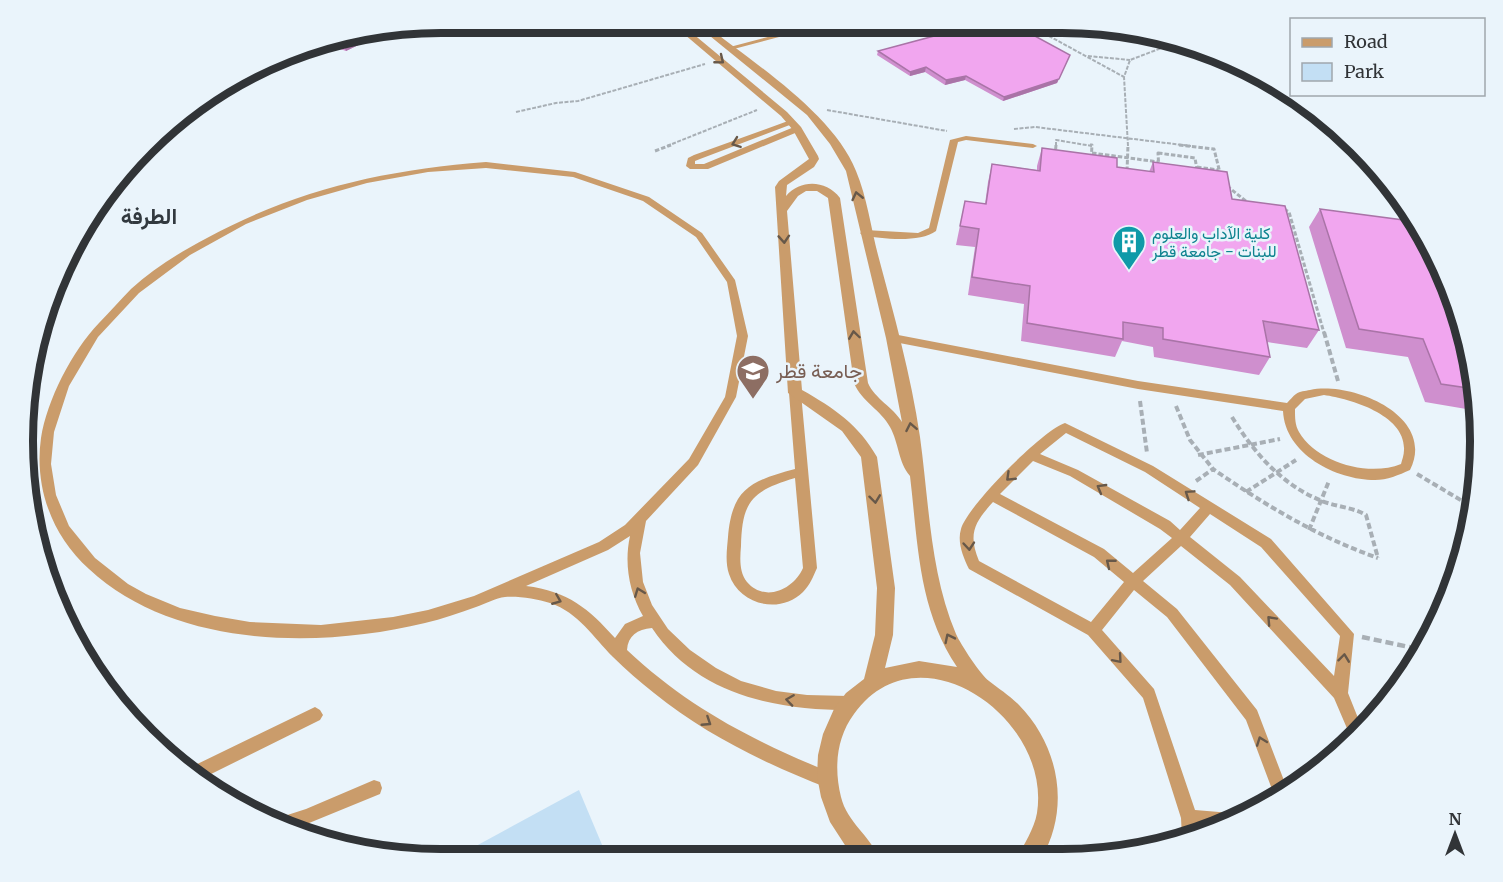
<svg xmlns="http://www.w3.org/2000/svg" width="1503" height="882" viewBox="0 0 1503 882" font-family="Merriweather,Vazirmatn,serif">
	<rect width="100%" height="100%" fill="#eaf4fb"/>
	<path fill="#c3dff4" d="M579,790L608,859H452Z"/>
	<g fill="none" stroke-linecap="round" stroke-linejoin="round">
		<path stroke="#a8afb5" stroke-width="2" stroke-dasharray="4 1.5" stroke-linecap="butt" d="M1022,30L1049,36L1124,77
			M1088,56L1130,60
			M827,110L947,131
			M516,112L556,103L578,101L705,64
			M1014,129L1035,127L1191,146
			M667,146L757,110
			M1056,146V140L1092,146
			M1128,146L1124,77L1130,60L1180,41"/>
		<path stroke="#a8afb5" stroke-width="3" stroke-dasharray="4.5 2" stroke-linecap="butt" d="M1056,145L1055,157L1091,162L1092,145H1090
			M1179,145L1214,149L1220,173
			M655,151L671,145
			M1092,153L1159,162
			M1158,153L1195,158L1198,176L1159,171Z
			M1197,167L1218,170
			M1127,171L1128,145
			M1227,186L1247,202
			M1284,209L1289,212L1324,333"/>
		<path stroke="#a8afb5" stroke-width="4" stroke-dasharray="6 3" stroke-linecap="butt" d="M1324,332L1338,381
			M1140,401L1147,453
			M1176,406L1190,440L1213,469
			M1232,417C1254,453 1282,485 1322,501C1337,507 1352,507 1366,515L1378,558
			M1198,455L1280,439
			M1417,474L1474,508
			M1196,481L1213,469C1265,505 1318,537 1378,558
			M1246,492L1296,460
			M1309,530L1329,481"/>
		<path stroke="#a8afb5" stroke-width="4.5" stroke-dasharray="8 4" stroke-linecap="butt" d="M1362,637L1423,650"/>
		<path fill="#ca9c6b" fill-rule="evenodd" d="M821,23H832L730,50L726,48Z
			M979,23H987L988,25L985,27Z
			M788,121L795,123L700,159L695,161V164H704L794,127H800V131L708,169H690L686,166L688,158L694,155Z
			M966,136L1033,144L1037,146L1033,148L966,140L958,142L936,231C920,243 882,239 862,235L860,233L865,230L918,233L929,228L950,140Z
			M486,162L575,172L649,197L702,233L735,280L748,336L736,397L698,465L646,521L640,553L643,582L652,605L668,629L690,650L716,668L741,681L776,691L807,695L848,696L853,698L856,703L853,708L848,710C774,710 696,694 652,628C637,629 628,636 627,650C690,709 754,741 834,774L836,780L834,786L828,788C766,764 706,735 654,693C640,682 626,670 613,657C593,637 579,613 550,603C537,599 519,596 505,597C496,598 485,604 476,607C459,613 442,619 425,623C318,649 174,648 89,569C52,536 34,487 41,438C47,400 72,351 99,323C110,312 120,300 131,289C153,269 180,252 207,238C297,189 385,170 486,162ZM486,168L573,177L643,201L696,237L727,282L737,336L725,397L689,459L625,525L599,542L474,596L428,610L393,617L321,625L250,622L215,616L180,608L146,594L128,584L95,558L69,526L56,495L51,464L54,432L69,386L98,337L139,293L190,255L246,224L307,200L367,183L428,172ZM630,536C624,563 629,592 643,616L625,624L615,638C589,609 568,591 526,586L608,550Z
			M893,334L1138,381L1287,403C1290,400 1293,396 1296,394C1300,391 1305,391 1310,390C1352,381 1437,416 1410,470C1399,475 1387,480 1375,480C1336,480 1285,454 1283,411L1138,389L889,341L888,338ZM1324,395C1351,399 1406,415 1404,450C1404,455 1402,460 1401,464C1369,477 1317,463 1299,432C1295,425 1295,418 1295,409L1305,399Z
			M795,389L801,393L817,568C813,577 810,585 803,592C780,615 739,605 729,574C725,562 727,549 728,537C732,488 751,481 795,469L789,393ZM795,478L803,568C794,589 765,603 747,582C739,572 740,558 741,546C742,501 752,491 795,478Z
			M1065,423L1153,466L1271,539L1354,634L1348,693L1362,728L1352,740L1334,698L1230,585L1181,546L1143,581L1177,609L1257,710L1288,791L1276,800L1246,720L1167,617L1134,590L1102,630L1154,689L1195,810L1231,813L1237,815L1238,818L1216,828L1198,827L1199,836L1183,840L1182,838L1181,818L1143,698L1088,635L969,569C963,557 957,542 961,529C967,506 1043,430 1065,423ZM1066,433L1145,472L1200,508L1180,530L1170,521L1078,470L1040,454ZM1033,461L1070,476L1160,529L1172,538L1133,573L1104,549L1000,494ZM993,502L1094,557L1124,582L1091,622L979,561C968,534 974,523 993,502ZM1210,514L1261,547L1340,636L1334,676L1240,577L1190,537Z
			M315,707L320,710L323,715L320,720L199,780L187,769Z
			M374,780L380,782L382,788L380,794L292,830L274,821L275,819L306,809Z"/>
		<path fill="#ca9c6b" fill-rule="evenodd" d="M671,23H680L787,112L801,127L818,156L819,159L814,167L787,185L786,196C801,179 826,180 840,198L868,383C875,399 893,407 902,422L886,338L846,171L830,144L807,115L694,23H703C752,62 833,113 856,171C867,197 871,228 878,255C894,315 911,375 920,437C929,502 930,573 956,634C961,645 980,674 989,681C999,689 1009,695 1019,705C1059,746 1071,808 1041,859H1017C1024,843 1034,830 1037,813C1052,718 918,624 854,714C836,738 834,769 841,797C847,822 870,836 880,859H854L830,822L821,797L817,776L818,755L823,734L834,709L846,693L864,679L875,635L877,588L861,457L842,431L788,393L775,187L779,181L809,159L793,130L781,116ZM806,191H817L828,198L854,383C862,402 881,410 890,427C899,443 898,462 910,476C918,543 918,609 957,667L919,661L885,668L893,635L895,588L877,457C859,425 834,408 802,390L787,211L798,196Z"/>
	</g>
	<path fill="#cf8fce" d="M964,28L992,29L1070,55L1057,83L1003,101L965,80L945,85L925,72L910,76L877,55L878,51L930,37L926,34L927,29Z
		M387,31L346,51L320,42Z
		M1042,148L1117,167L1149,172L1153,162L1232,199L1319,330L1307,348L1267,342L1270,357L1259,375L1154,357L1153,347L1122,341L1115,357L1021,341L1024,304L968,295L975,247L956,245L965,201L985,204L988,182L992,164L1037,170V166Z
		M1320,209L1421,244L1473,360L1478,411L1425,402L1408,357L1346,348L1309,227Z"/>
	<path fill="#a974a7" d="M387,31L346,51L343,42L355,37Z
		M1070,55L1057,83L1003,101L1004,97Z
		M926,67L925,72L910,76V72Z
		M966,76L965,80L945,85L946,80Z"/>
	<path fill="#f1a6ef" stroke="#a974a7" stroke-width="1.5" d="M953,23H955L964,28L980,24L992,29L1006,26L1022,29L1070,55L1059,79L1004,97L966,76L946,80L926,67L910,72L878,51L934,36L927,29Z
		M355,37L343,42L335,40Z
		M1042,148L1117,158V167L1154,172L1153,162L1227,172L1232,199L1285,206L1319,330L1263,321L1270,357L1163,339V328L1123,322V339L1027,323L1030,286L972,277L979,229L960,226L965,201L986,204L992,164L1040,171Z
		M1320,209L1411,221L1421,244L1429,245L1449,281L1473,360L1475,389L1441,384L1423,339L1359,329Z"/>
	<defs><path id="oneway-chevron" d="M-2-3.5L2.5 0L-2 3.5" fill="none" stroke-width="1.6" stroke-linecap="round" stroke-linejoin="round" transform="scale(1.5)"/></defs>
	<g stroke="#675849">
		<use href="#oneway-chevron" transform="translate(720 60) rotate(39)"/>
		<use href="#oneway-chevron" transform="translate(736 143) rotate(160)"/>
		<use href="#oneway-chevron" transform="translate(857 196) rotate(-103)"/>
		<use href="#oneway-chevron" transform="translate(784 239) rotate(86)"/>
		<use href="#oneway-chevron" transform="translate(854 335) rotate(-98)"/>
		<use href="#oneway-chevron" transform="translate(911 427) rotate(-101)"/>
		<use href="#oneway-chevron" transform="translate(1010 477) rotate(136)"/>
		<use href="#oneway-chevron" transform="translate(1101 488) rotate(-150)"/>
		<use href="#oneway-chevron" transform="translate(1189 494) rotate(-146)"/>
		<use href="#oneway-chevron" transform="translate(875 499) rotate(83)"/>
		<use href="#oneway-chevron" transform="translate(969 546) rotate(85)"/>
		<use href="#oneway-chevron" transform="translate(1110 563) rotate(-141)"/>
		<use href="#oneway-chevron" transform="translate(639 592) rotate(-111)"/>
		<use href="#oneway-chevron" transform="translate(557 600) rotate(22)"/>
		<use href="#oneway-chevron" transform="translate(1271 620) rotate(-133)"/>
		<use href="#oneway-chevron" transform="translate(949 638) rotate(-116)"/>
		<use href="#oneway-chevron" transform="translate(1344 658) rotate(-83)"/>
		<use href="#oneway-chevron" transform="translate(1118 659) rotate(49)"/>
		<use href="#oneway-chevron" transform="translate(790 700) rotate(-172)"/>
		<use href="#oneway-chevron" transform="translate(707 722) rotate(33)"/>
		<use href="#oneway-chevron" transform="translate(1261 741) rotate(-110)"/>
	</g>
	<defs>
		<g id="building-pin" transform="scale(1.725)"><path d="M0 17L-7.5 6A9.5 9.5 0 1 1 7.5 6Z" fill="#0f9aa8" stroke="#eaf4fb"/><path d="M-4-6H4V6H1V3H-1V6H-4ZM-2.5-4.3h1.7v1.8h-1.7ZM.8-4.3h1.7v1.8H.8ZM-2.5-1h1.7V.8h-1.7ZM.8-1h1.7V.8H.8Z" fill="#fff"/></g>
		<g id="university-pin" transform="scale(1.725)"><path d="M0 17L-7.5 6A9.5 9.5 0 1 1 7.5 6Z" fill="#8d6e63" stroke="#eaf4fb"/><path d="M0-5L7-2L0 1L-7-2ZM-4 1L0 2.5L4 1V4Q0 6-4 4Z" fill="#fff"/></g>
	</defs>
	<g fill-rule="evenodd">
		<use href="#building-pin" x="1129" y="242"/>
		<use href="#university-pin" x="753" y="371"/>
	</g>
	<g text-anchor="middle" stroke-width="5" stroke-linejoin="round" paint-order="stroke">
		<g font-size="16" fill="#0d838f" stroke="#eaf4fb" text-anchor="start">
			<text x="1152" y="239">كلية الآداب والعلوم<tspan x="1152" dy="18">للبنات - جامعة قطر</tspan></text>
		</g>
		<g font-size="20" fill="#785e54" stroke="#eaf4fb" text-anchor="start">
			<text x="776" y="378">جامعة قطر</text>
		</g>
		<g font-size="22" font-weight="bold" fill="#32393f" stroke="#eaf4fb">
			<text x="149" y="224">الطرفة</text>
		</g>
	</g>
	<path d="M0 0H1503V882H0ZM441 33H1062A408 408 0 0 1 1470 441V441A408 408 0 0 1 1062 849H441A408 408 0 0 1 33 441V441A408 408 0 0 1 441 33Z" fill="#eaf4fb" fill-rule="evenodd"/>
	<path fill="none" stroke="#313437" stroke-width="8" d="M441 33H1062A408 408 0 0 1 1470 441V441A408 408 0 0 1 1062 849H441A408 408 0 0 1 33 441V441A408 408 0 0 1 441 33Z"/>
	<rect x="1290" y="18" width="195" height="78" fill="#eaf4fb" stroke="#a0a7ad" stroke-width="1.5"/>
	<rect x="1302" y="38" width="30" height="9" fill="#ca9c6b" stroke="#a0a7ad" stroke-width="1.5"/>
	<text x="1344" y="48" font-size="18" fill="#313437">Road</text>
	<rect x="1302" y="63" width="30" height="18" fill="#c3dff4" stroke="#a0a7ad" stroke-width="1.5"/>
	<text x="1344" y="78" font-size="18" fill="#313437">Park</text>
	<g transform="translate(1455 834)" stroke="#eaf4fb" stroke-width="4.5" paint-order="stroke">
	<path d="M0-4.5L10 22L0 15L-10 22Z" fill="#313437"/>
	<text y="-9" font-size="16" font-weight="bold" text-anchor="middle" fill="#313437">N</text>
	</g>
</svg>
